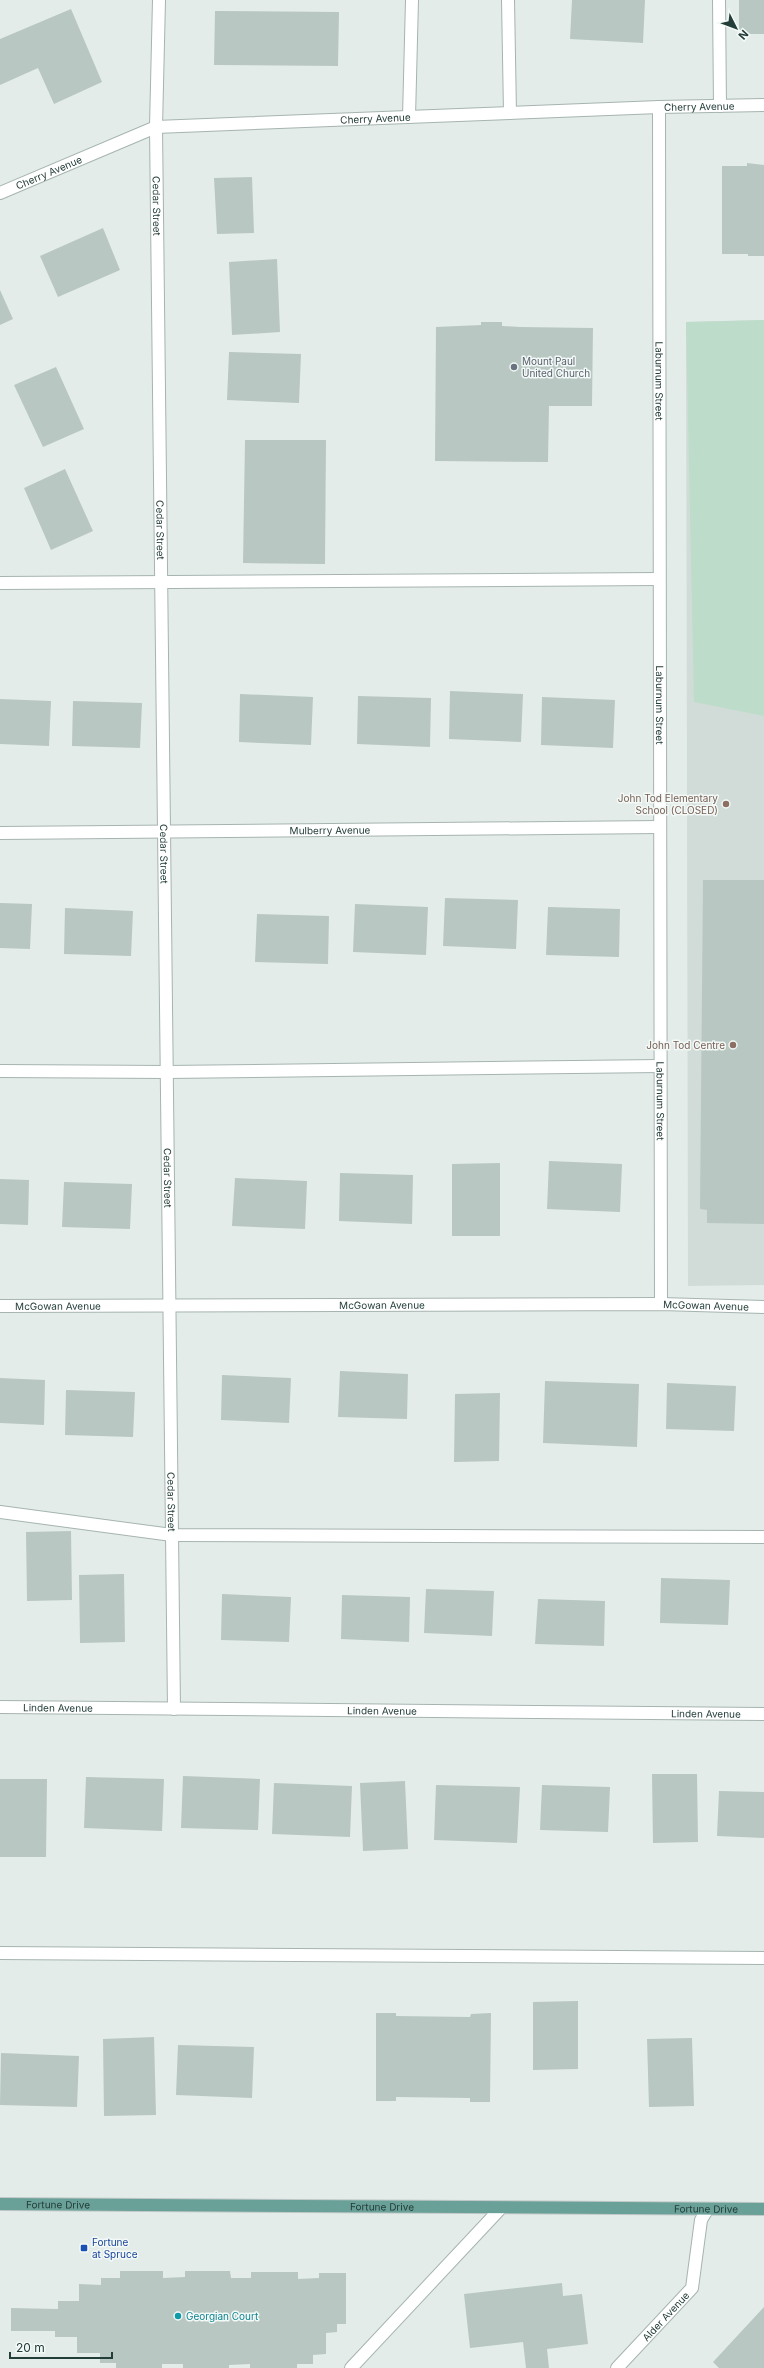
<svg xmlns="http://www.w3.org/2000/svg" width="764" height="2368" viewBox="0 0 764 2368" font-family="Inter,sans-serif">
	<rect width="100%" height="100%" fill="#e3ece9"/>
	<path fill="#d1dcd8" d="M764,320V1285L688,1286L686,322Z"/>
	<path fill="#bddcc9" d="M764,320V716L694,702L686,322Z"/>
	<path fill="#b8c7c2" d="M572,0H645L643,43L570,39Z
		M739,0H764V34H739Z
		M71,9L102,82L54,104L38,68L0,85V39Z
		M215,11L339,12L338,66L214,65Z
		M747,163L764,165V256H748V254H722V166H747Z
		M252,177L254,233L217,234L214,178Z
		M103,228L120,270L58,297L40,256Z
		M277,259L280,332L232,335L229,262Z
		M0,290L13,319L0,325Z
		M481,322H502V326L520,327L593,328L592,406H549L548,462L435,461L436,327L481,325Z
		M229,352L301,354L299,403L227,400Z
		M56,367L84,429L43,447L14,385Z
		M245,440H326L325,564L243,563Z
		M65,469L93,531L51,550L24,488Z
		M450,691L523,694L521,742L449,739Z
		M240,694L313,697L311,745L239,742Z
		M358,696L431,698L430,747L357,744Z
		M542,697L615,700L613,748L541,745Z
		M0,699L51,701L49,746L0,744Z
		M73,701L142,703L140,748L72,746Z
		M703,880H764V1224L707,1223V1210L700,1209Z
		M445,898L518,900L516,949L443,946Z
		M0,903L32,904L30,949L0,948Z
		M355,904L428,907L426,955L353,952Z
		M548,907L620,909L619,957L546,955Z
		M65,908L133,911L131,956L64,954Z
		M257,914L329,916L328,964L255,962Z
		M549,1161L622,1164L620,1212L547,1209Z
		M500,1163V1236H452V1164Z
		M340,1173L413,1175L412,1224L339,1221Z
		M235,1178L307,1181L305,1229L232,1226Z
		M0,1179L29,1180L28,1225L0,1224Z
		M64,1182L132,1184L130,1229L62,1227Z
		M340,1371L408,1374L407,1419L338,1417Z
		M222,1375L291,1378L289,1423L221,1420Z
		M0,1378L45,1380L44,1425L0,1423Z
		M545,1381L639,1384L637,1447L543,1443Z
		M667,1383L736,1386L734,1431L666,1429Z
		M66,1390L135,1392L133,1437L65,1435Z
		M500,1393L499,1461L454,1462L455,1394Z
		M71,1531L72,1600L27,1601L26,1532Z
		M124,1574L125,1642L80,1643L79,1575Z
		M661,1578L730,1580L728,1625L660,1623Z
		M426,1589L494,1591L492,1636L424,1633Z
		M222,1594L291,1597L289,1642L221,1640Z
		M342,1595L410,1597L409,1642L341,1639Z
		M538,1599L605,1601L604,1646L535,1644Z
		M652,1774H697L698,1842L653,1843Z
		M183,1776L260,1779L258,1830L181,1828Z
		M86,1777L164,1779L162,1831L84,1828Z
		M0,1779H47L46,1857H0Z
		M405,1781L408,1849L363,1851L360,1783Z
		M274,1783L352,1786L350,1837L272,1834Z
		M436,1785L520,1787L517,1843L434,1840Z
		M542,1785L610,1787L608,1832L540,1830Z
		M719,1791L764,1792V1838L717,1836Z
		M578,2001V2069L533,2070V2002Z
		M376,2013H396V2016L470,2017L471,2014L491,2013L490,2102H470V2098L396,2097V2101H376Z
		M154,2037L156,2115L104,2116L103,2039Z
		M692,2038L694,2106L649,2107L647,2039Z
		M178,2045L254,2047L252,2098L176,2095Z
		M1,2053L79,2056L77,2107L0,2105Z
		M120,2271H163V2278L185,2277V2271H230L231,2278H251V2272H298V2279L319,2278V2273H346V2324H337V2332L326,2333V2354L313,2355V2364H297V2368H250V2364L229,2365V2368H183V2364H162V2368H116V2363H100V2353H77V2337H55V2331H11V2308L58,2309V2301H79V2284L101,2285V2278H120Z
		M562,2283L563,2296L582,2294L588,2344L547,2349L549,2368H526L523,2342L470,2348L464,2294Z
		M764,2307V2368H719L713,2362Z"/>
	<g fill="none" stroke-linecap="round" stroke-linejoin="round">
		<g stroke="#a6b4b1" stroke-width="14">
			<g id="minor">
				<path id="s1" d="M159,0L156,127L174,1709"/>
				<path d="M508,0L510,113"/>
				<path d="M719,0L720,106"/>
				<path id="s2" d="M659,107L661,1304"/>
				<path d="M409,117L412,0"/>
				<path id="s3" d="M0,193L156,127L659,107L764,105"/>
				<path d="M0,583L659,579"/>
				<path id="s4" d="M0,833L660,827"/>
				<path d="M0,1071L167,1072L660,1066"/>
				<path id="s5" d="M0,1306L661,1304L764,1307"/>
				<path d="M0,1512L172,1535L764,1537"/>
				<path id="s6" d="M0,1707L764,1714"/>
				<path d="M0,1953L764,1958"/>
				<path d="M351,2368L501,2208"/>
				<path id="s7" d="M617,2368L692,2288L701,2220L707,2210"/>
			</g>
		</g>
		<g stroke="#c1c9c8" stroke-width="14">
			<g id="major">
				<path id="s8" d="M0,2204L764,2209"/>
			</g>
		</g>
		<use href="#minor" stroke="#fff" stroke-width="12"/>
		<use href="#major" stroke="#69a097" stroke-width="12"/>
	</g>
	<circle fill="#6b7280" stroke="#f3f9f7" stroke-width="1.5" cx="514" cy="367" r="4"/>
	<g fill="#8d6e63" stroke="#f3f9f7" stroke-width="1.5">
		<circle cx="726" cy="804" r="4"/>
		<circle cx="733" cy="1045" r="4"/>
	</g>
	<rect fill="#1a4fb4" stroke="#f3f9f7" stroke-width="1.5" x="80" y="2244" width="8" height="8" rx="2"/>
	<circle fill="#0f9aa8" stroke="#f3f9f7" stroke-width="1.5" cx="178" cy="2316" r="4"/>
	<g text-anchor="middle" stroke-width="3" stroke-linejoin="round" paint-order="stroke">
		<g font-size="10" fill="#233d39" stroke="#f3f9f7">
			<text dy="4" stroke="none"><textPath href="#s3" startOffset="713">Cherry Avenue</textPath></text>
			<text dy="4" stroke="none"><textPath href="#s3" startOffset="389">Cherry Avenue</textPath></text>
			<text dy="4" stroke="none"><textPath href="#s3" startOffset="53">Cherry Avenue</textPath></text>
			<text dy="4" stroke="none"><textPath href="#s1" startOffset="206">Cedar Street</textPath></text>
			<text dy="4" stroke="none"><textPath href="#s2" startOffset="274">Laburnum Street</textPath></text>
			<text dy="4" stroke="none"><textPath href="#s1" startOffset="530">Cedar Street</textPath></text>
			<text dy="4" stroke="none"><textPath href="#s2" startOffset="598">Laburnum Street</textPath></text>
			<text dy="4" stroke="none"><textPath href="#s4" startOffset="330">Mulberry Avenue</textPath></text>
			<text dy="4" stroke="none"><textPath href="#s1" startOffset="854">Cedar Street</textPath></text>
			<text dy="4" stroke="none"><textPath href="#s2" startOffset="994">Laburnum Street</textPath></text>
			<text dy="4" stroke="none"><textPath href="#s1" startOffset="1178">Cedar Street</textPath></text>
			<text dy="4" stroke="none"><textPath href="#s5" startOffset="382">McGowan Avenue</textPath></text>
			<text dy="4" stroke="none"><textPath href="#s5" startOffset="706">McGowan Avenue</textPath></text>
			<text dy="4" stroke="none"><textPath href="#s5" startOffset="58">McGowan Avenue</textPath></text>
			<text dy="4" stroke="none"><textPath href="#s1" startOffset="1502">Cedar Street</textPath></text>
			<text dy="4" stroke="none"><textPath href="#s6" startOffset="58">Linden Avenue</textPath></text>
			<text dy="4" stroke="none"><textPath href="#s6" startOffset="382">Linden Avenue</textPath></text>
			<text dy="4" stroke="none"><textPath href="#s6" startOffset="706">Linden Avenue</textPath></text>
			<text dy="4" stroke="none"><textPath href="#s8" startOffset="58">Fortune Drive</textPath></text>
			<text dy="4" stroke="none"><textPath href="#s8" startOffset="382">Fortune Drive</textPath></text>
			<text dy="4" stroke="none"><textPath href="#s8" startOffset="706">Fortune Drive</textPath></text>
			<text dy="4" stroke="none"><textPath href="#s7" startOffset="71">Alder Avenue</textPath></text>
		</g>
		<g font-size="10" fill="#5b616d" stroke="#f3f9f7" text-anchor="start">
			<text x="522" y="365">Mount Paul<tspan x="522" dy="12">United Church</tspan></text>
		</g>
		<g font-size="10" fill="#785e54" stroke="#f3f9f7" text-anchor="end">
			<text x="718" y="802">John Tod Elementary<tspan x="718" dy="12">School (CLOSED)</tspan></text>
			<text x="725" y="1049">John Tod Centre</text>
		</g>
		<g font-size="10" fill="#164399" stroke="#f3f9f7" text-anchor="start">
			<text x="92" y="2246">Fortune<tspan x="92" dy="12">at Spruce</tspan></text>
		</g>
		<g font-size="10" fill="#0d838f" stroke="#f3f9f7" text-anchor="start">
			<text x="186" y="2320">Georgian Court</text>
		</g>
	</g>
	<g transform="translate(736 28) rotate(132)" stroke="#f3f9f7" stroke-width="3" paint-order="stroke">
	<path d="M0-3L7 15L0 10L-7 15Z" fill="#233d39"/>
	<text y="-6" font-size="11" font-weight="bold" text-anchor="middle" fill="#233d39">N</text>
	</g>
	<path d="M10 2352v6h102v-6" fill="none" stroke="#233d39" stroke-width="2"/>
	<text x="16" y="2352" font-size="12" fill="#233d39" stroke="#f3f9f7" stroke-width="3" paint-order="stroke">20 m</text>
</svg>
